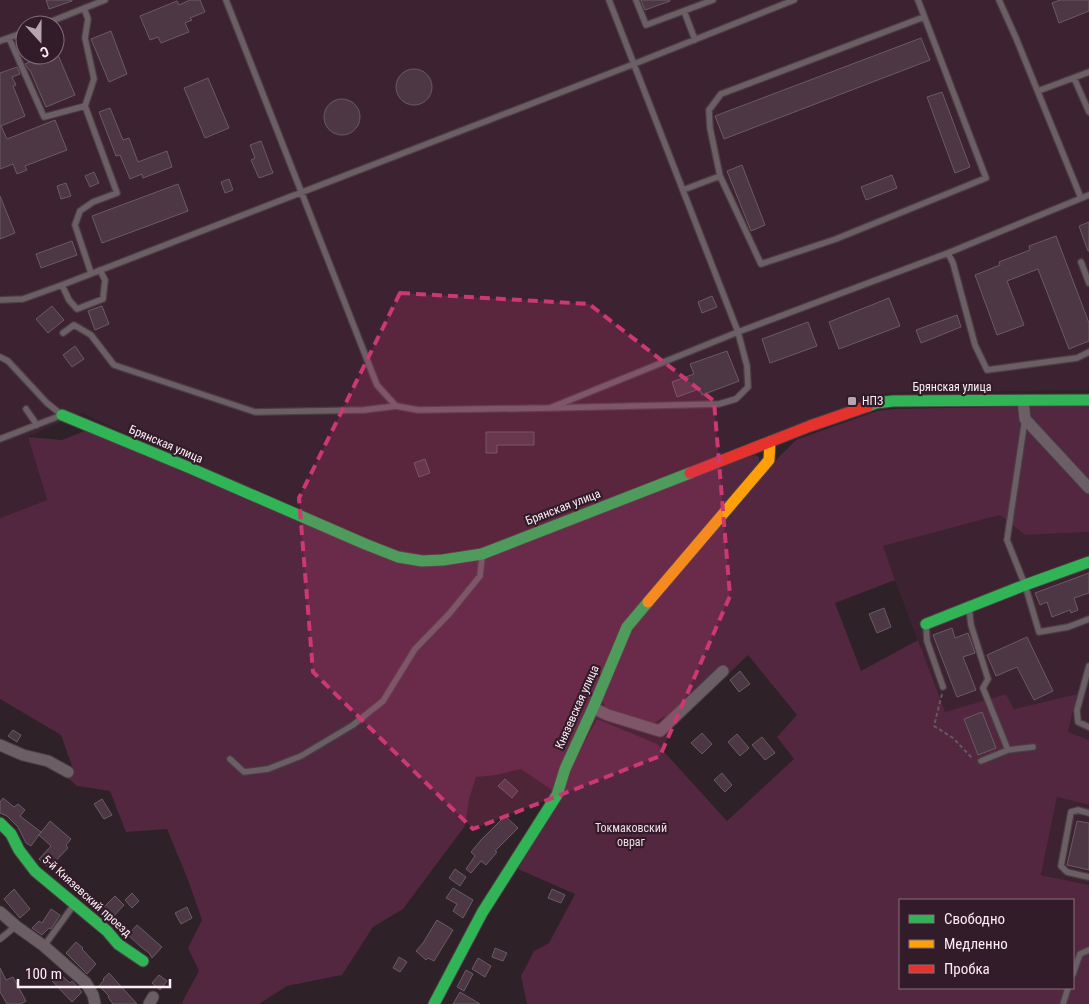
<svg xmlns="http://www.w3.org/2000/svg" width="1089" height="1004" viewBox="0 0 1089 1004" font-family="'Roboto Condensed',sans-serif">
	<rect width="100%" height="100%" fill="#2e2128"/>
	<path fill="#3d2231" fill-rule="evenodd" d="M0,0H1089V390L887,393L765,436L481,548L422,555L400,551L125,433L82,413L28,437L47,500L0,518ZM25,25H55V55H25Z
		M1000,515L1025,535L1089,532V740L1068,732L1077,694L1014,709L1006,694L945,713L882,546Z
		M1057,797L1089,805V885L1041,875Z"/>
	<path fill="#52273f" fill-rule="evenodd" d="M1089,405V532L1025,535L1000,515L883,546L895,580L835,603L861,671L918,640L945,712L1006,694L1014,709L1077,694L1068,732L1089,740V805L1057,797L1041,875L1089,885V1004H527L521,976L534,951L549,943L575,894L518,869L597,719L657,744L727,821L794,759L777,737L797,715L748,655L674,727L664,716L656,722L648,723L606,708L602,701L631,630L779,457L796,440L801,438L877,411L894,409ZM900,900H1073V988H900Z
		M87,430L422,567L755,455L759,457V465L622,625L552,790L521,769L496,775L476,777L469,799L465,826L403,909L373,927L342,975L287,986L259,1004H181L199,971L188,948L202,920L188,880L167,829L126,832L110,791L77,786L68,778L74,772L61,735L0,699V518L47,500L28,437L62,440Z"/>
	<path fill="#4d3744" stroke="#685c62" d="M46,0H72V1L49,9Z
		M190,0H200L205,12L190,18L192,20L185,23L189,32L161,43L158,37L150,40L140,16L177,1L179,5Z
		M641,0H670V1L645,10Z
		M1060,0H1089V11L1059,23L1052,3Z
		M111,31L127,74L109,82L91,39Z
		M921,38L930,60L724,139L715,116Z
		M45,55H58L75,95L46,107L30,70H29L25,64Z
		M17,67L20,74L12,77L16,85L13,86L25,116L1,126L7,139L55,120L67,150L25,166L27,170L17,174L13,164L0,169V73Z
		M396 87a18 18 0 1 1 36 0a18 18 0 1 1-36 0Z
		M208,78L229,128L205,138L184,88Z
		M942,92L970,167L955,173L927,97Z
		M324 117a18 18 0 1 1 36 0a18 18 0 1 1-36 0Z
		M110,108L123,140L129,138L138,162L167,151L172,167L143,178L142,174L130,179L120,155L116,156L99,112Z
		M261,141L273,173L259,178L251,160L255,158L250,145Z
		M742,165L765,225L751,231L727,171Z
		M94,172L99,183L90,187L85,176Z
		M892,175L897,188L866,200L861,187Z
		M229,179L233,190L225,193L221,182Z
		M66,183L71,196L61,199L57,186Z
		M178,184L188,211L102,243L92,216Z
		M0,196L15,233L0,239Z
		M1089,222V251H1088L1079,226Z
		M1056,236L1089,323V341L1069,349L1038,269L1007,281L1024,325L997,335L975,275L1000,265L999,262L1030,250L1029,246Z
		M72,241L77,255L41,268L36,254Z
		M712,296L717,307L702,313L698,302Z
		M889,298L900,326L839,349L829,322Z
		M52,306L64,320L48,333L36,319Z
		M102,306L109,324L95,330L88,311Z
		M957,315L961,327L921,343L916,330Z
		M808,322L817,346L770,363L762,339Z
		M75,346L84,359L72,367L63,355Z
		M727,351L739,381L702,395L699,389L677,397L672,382L694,374L690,364Z
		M486,432H534V445H497V453H486Z
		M425,459L430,473L419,477L414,463Z
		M1089,573V593L1074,598L1078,610L1071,613L1070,610L1052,617L1047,602L1040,605L1035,593Z
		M884,608L891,627L877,633L869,614Z
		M952,628L955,638L968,633L975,653L963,657L976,690L957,697L933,635Z
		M1027,637L1053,691L1034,700L1017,667L996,676L987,655Z
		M740,671L750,684L739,692L730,680Z
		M982,712L996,748L978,755L964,719Z
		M13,730L21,735L17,742L8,736Z
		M702,733L712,744L702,754L691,743Z
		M737,734L749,748L740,756L728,742Z
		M762,737L775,753L765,760L752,745Z
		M722,773L732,785L725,792L714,780Z
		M505,779L518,791L512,798L498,786Z
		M3,798L14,807L18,804L25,810L20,816L41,832L31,846L26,843L18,827L7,816L0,813V802Z
		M102,799L112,815L104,819L94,804Z
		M505,816L518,828L495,851L497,852L486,865L481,861L471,873L466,869L475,856L471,852L481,840Z
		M50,821L71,839L66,845L68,848L49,868L39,859L51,846L39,835Z
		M1077,821L1089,823V870L1067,865Z
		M455,869L466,877L460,886L449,878Z
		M453,888L473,900L463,918L453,911L457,904L446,898Z
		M14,889L30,909L20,918L4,899Z
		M552,889L565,895L561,903L548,898Z
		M132,893L139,901L132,908L125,900Z
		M115,896L124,905L111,919L101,910Z
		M187,907L192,918L181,924L175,913Z
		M51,909L60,915L51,929L49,928L42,935L32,928L39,921L42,923Z
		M437,920L453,930L434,961L428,958L426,960L416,951L423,943Z
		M137,925L162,947L152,958L149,953L141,947L128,935Z
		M76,942L83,948L82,949L96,964L87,974L66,953Z
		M495,948L507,953L503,961L492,957Z
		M399,957L407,962L400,972L393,968Z
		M478,958L491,966L485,977L472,969Z
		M0,968L6,980L13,977L26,1001L21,1004H7L0,992Z
		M466,970L473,974L464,991L457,987Z
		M59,973L70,983L72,981L82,992L72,1002L52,981Z
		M109,973L137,1004H113L108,997L109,996L99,986L104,980L103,979Z
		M159,975L167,981L160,990L152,983Z
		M460,992L480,1004H453Z"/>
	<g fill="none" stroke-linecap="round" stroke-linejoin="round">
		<g stroke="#4a3e45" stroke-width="8">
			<path id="lane" d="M226,0L377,385L396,406L418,410L550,408L738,332L747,366L748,387L736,399L719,404L550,408
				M609,0L738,332L948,253L1089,195
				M636,0L646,25L713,0
				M999,0L1016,38L1081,198
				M84,8L88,19L85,38L94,79L85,106L117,193L93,202L80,211L75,225L91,273
				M684,11L695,40
				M42,25L105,0
				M9,38L44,117L85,106
				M0,41L25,32
				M1074,78L1089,112
				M1038,91L1089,72
				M720,176L710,128L709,110L721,94L924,17
				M683,190L720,176L761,264L836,239L986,178L918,0
				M948,253L953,263L975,345L987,370L1077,358L1089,352
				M1081,262L1089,283
				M62,285L69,300L77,309L103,299L105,280L100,270
				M0,300L23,299L62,285L634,64L794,0
				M63,333L74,325L91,335L114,365L255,412L364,410L396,406
				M0,357L8,361L47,403L62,415L0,439
				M26,409L37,425
				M1025,419L1007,540L1025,585L1039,632L1068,627L1089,619
				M969,608L971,625L988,679L983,688L1008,750
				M926,626L927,641L943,687
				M1089,666L1077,710L1078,722L1089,727
				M230,759L244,772L268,769L301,756L353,725L383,701L415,649L449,614L480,576L482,557
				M981,761L1008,750L1033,747
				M1089,813L1078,810L1071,812L1061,866L1067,872L1089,877
				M0,939L16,926
				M44,946L73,906
				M1073,974L1080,954L1089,950
				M1063,1004L1068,988"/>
		</g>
		<g stroke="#4a3e45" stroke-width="13">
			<path id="street" d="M1023,401L1025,419L1089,488
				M593,708L608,715L660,731L723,671
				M0,745L23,755L48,761L68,772
				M0,912L16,926L44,946L86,983L93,995L95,1004
				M149,1004L153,997"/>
		</g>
		<g stroke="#4a3e45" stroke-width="13">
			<path id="fast" d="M868,406L876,403L893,401L1089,400
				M62,415L190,468L365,544L398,557L422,561L443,560L482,554L690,473
				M926,624L1025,585L1089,562
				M0,823L11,834L19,850L35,871L107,931L118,944L143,961
				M434,1004L482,913L557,795L565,769L593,708L627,627L648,602"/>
		</g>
		<g stroke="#4a3e45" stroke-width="13">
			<path id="slow" d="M648,602L769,460L770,442"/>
		</g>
		<g stroke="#4a3e45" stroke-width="13">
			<path id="jam" d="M690,473L810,426L868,406"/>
		</g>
		<path stroke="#65595f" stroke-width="2" stroke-dasharray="4 2.5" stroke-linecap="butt" d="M942,694L934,726L953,738L973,759"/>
		<use href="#lane" stroke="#6c5e65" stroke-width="5.5"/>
		<use href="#street" stroke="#6c5e65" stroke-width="11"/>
		<use href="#fast" stroke="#30b455" stroke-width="11"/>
		<use href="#slow" stroke="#ff9f0a" stroke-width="11"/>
		<use href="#jam" stroke="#e5322d" stroke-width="11"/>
	</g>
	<path fill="#cb3872" fill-opacity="0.2" stroke="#cb3872" stroke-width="4" stroke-dasharray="10 6" stroke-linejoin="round" d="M400,293L589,304L714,401L730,596L660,756L473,829L313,672L299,498Z"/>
	<rect fill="#b5a6ad" stroke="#331c29" stroke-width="2" x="847" y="396" width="10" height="10" rx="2.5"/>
	<g text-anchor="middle" stroke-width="4.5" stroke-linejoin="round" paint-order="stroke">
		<g font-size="12" fill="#fdedf4" stroke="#331c29">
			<text x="952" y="391">Брянская улица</text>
			<text transform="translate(166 444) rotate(23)" y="4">Брянская улица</text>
			<text transform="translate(563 507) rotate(-21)" y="4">Брянская улица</text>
			<text transform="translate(577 707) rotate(-66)" y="4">Князевская улица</text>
			<text transform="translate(87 896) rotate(42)" y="4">5-й Князевский проезд</text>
		</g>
		<g font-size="12" fill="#fdedf4" stroke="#331c29" text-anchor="start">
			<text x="862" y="405">НПЗ</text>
		</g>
		<g font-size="12" fill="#f1d9e5" stroke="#331c29">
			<text x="631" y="832">Токмаковский<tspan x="631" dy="14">овраг</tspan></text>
		</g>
	</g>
	<rect x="899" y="899" width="175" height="90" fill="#331c29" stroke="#84707a"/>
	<rect x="909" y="915" width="25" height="8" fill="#30b455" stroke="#84707a"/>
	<text x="944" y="924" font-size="15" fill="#fdedf4">Свободно</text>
	<rect x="909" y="940" width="25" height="8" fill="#ff9f0a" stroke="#84707a"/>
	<text x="944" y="949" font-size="15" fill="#fdedf4">Медленно</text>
	<rect x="909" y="965" width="25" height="8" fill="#e5322d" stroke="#84707a"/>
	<text x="944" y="974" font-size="15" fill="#fdedf4">Пробка</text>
	<g transform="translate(40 40) rotate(159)"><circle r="24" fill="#331c29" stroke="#84707a"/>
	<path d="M0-4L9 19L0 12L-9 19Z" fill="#b5a6ad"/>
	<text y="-8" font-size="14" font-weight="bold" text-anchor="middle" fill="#fdedf4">С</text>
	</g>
	<path d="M18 979v8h152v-8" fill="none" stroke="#fdedf4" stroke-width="2.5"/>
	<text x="25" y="979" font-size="15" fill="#fdedf4" stroke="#331c29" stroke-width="4" paint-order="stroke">100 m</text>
</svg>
